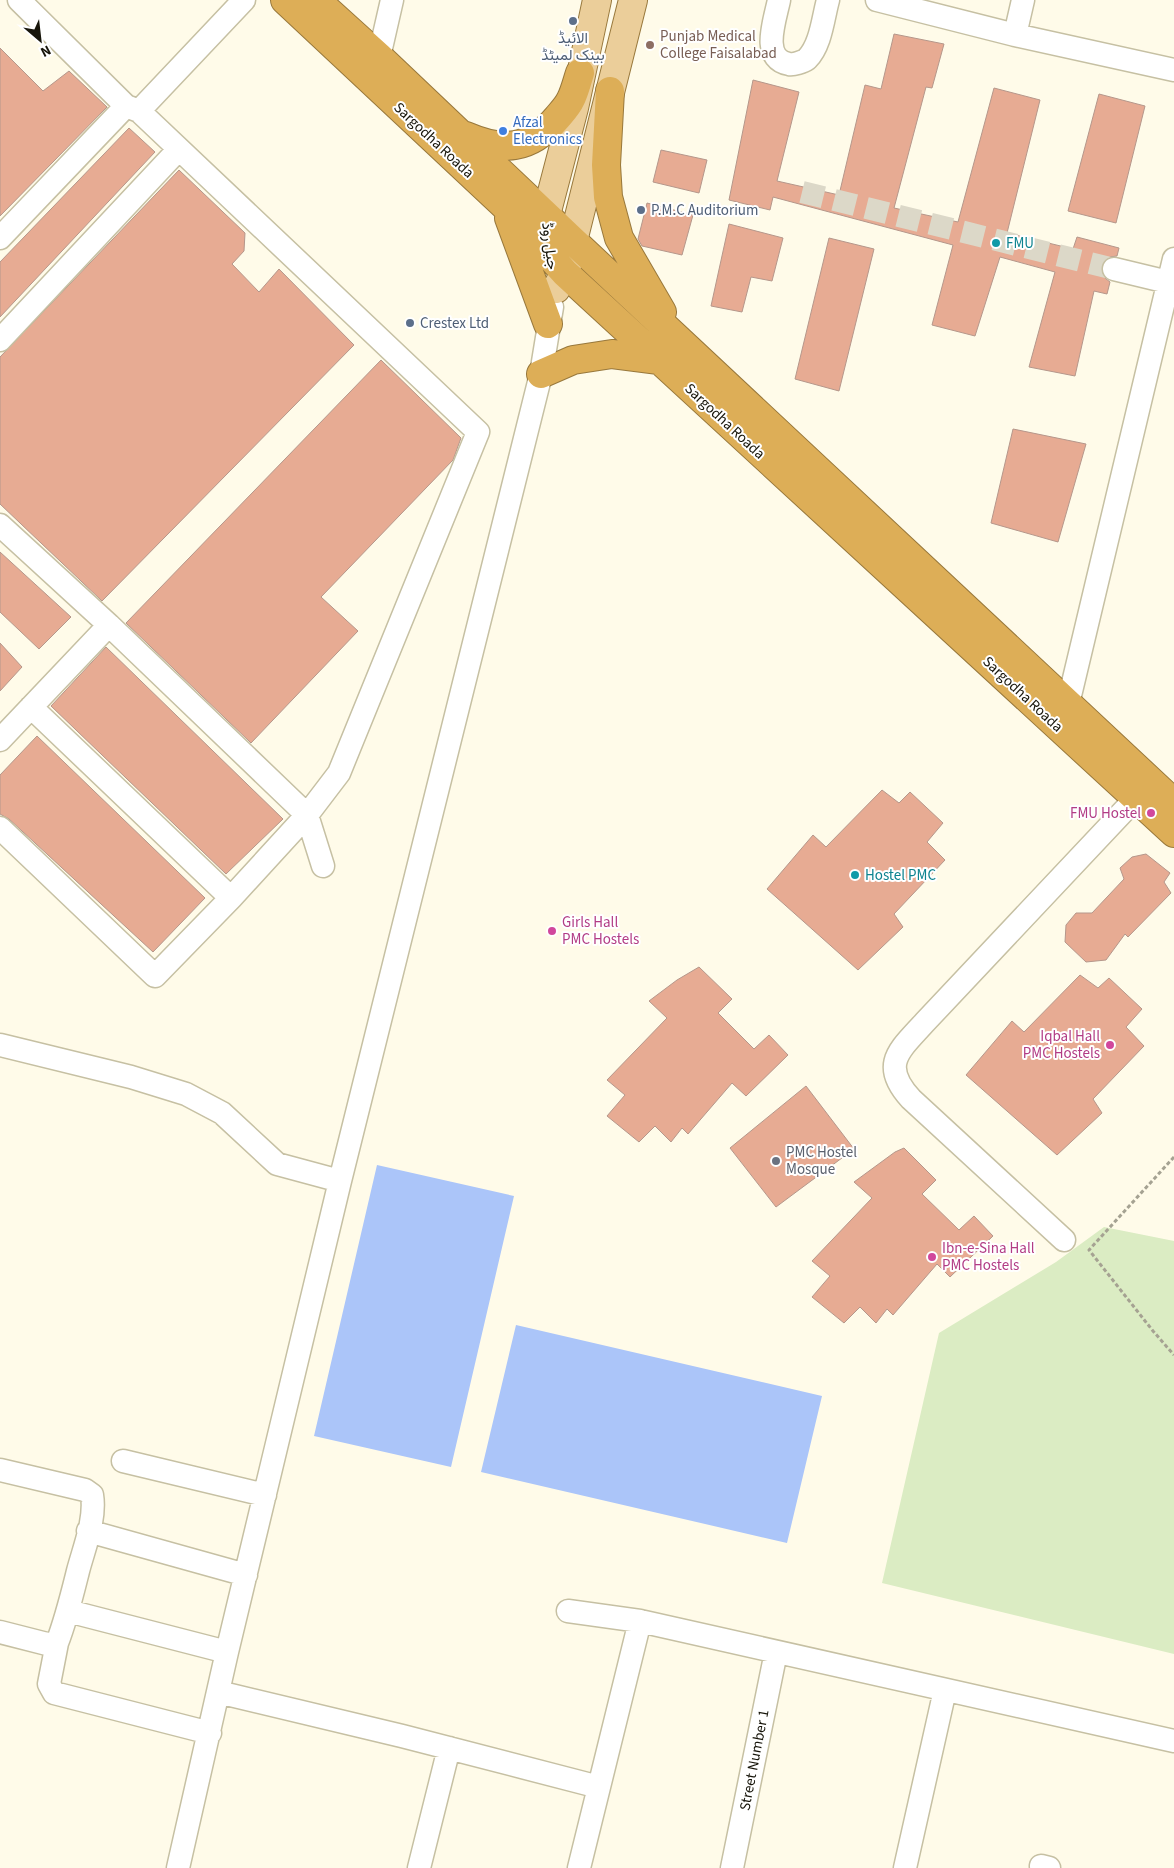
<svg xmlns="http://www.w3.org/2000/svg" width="1174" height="1868" viewBox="0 0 1174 1868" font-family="'Source Sans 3',Vazirmatn,sans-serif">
	<rect width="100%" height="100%" fill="#fffbe9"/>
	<path fill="#dbecc3" d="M1104,1227L1174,1241V1654L882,1583L939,1333L1056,1262Z"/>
	<path fill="#abc5f9" d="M377,1165L514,1196L451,1467L314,1436Z
		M516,1325L822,1396L787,1543L481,1472Z"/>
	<path fill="#e7ab93" stroke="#b5978b" d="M894,34L944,44L932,88L926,87L894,208L958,222L994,88L1040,100L1007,233L1073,249L1077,237L1119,248L1117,256L1110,257L1105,260L1101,265L1102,273L1105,278L1110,282L1107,294L1094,291L1075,376L1029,367L1055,272L1000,257L975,336L932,325L953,245L773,197L770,210L729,200L753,80L799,92L777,181L839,195L865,85L881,89Z
		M0,48L43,91L69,71L107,107L0,216Z
		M1099,94L1145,106L1116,223L1068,211Z
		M129,128L155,152L0,317V262Z
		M661,150L707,160L699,193L653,182Z
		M179,170L245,233L244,251L232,264L259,292L279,269L354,345L102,601L0,504V357Z
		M647,203L693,215L682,255L642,246L638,239Z
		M729,224L783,238L772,281L751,277L742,312L711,306Z
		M829,238L874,249L839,391L795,379Z
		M381,360L461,438L453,460L321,597L358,631L251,743L126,623Z
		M1013,429L1086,444L1058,542L991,523Z
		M0,552L71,617L39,649L0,612Z
		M0,643L22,667L0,691Z
		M106,647L283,819L226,874L51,706Z
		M37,736L205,898L153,952L9,819L0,814V775Z
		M882,790L899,803L910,792L943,823L927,842L945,860L894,914L903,927L858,970L767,889L813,835L826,847Z
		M1146,854L1170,873L1164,882L1171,893L1128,937L1125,934L1106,960L1086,962L1065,942L1066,925L1076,913H1092L1124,879L1120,868L1132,857Z
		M699,967L732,999L718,1013L754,1049L769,1035L788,1055L746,1096L732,1083L688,1134L682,1128L671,1142L655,1126L639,1142L607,1116L625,1095L607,1080L667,1018L649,1001L677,980Z
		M1080,975L1098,988L1109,978L1142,1009L1126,1027L1144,1046L1093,1099L1102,1113L1057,1155L966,1075L1012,1021L1024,1032Z
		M806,1086L854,1149L776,1207L730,1148Z
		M904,1148L936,1180L922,1194L959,1230L974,1216L993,1236L950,1277L937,1264L893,1315L887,1309L876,1323L860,1307L844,1323L812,1297L830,1276L812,1261L872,1198L854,1182L895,1152Z"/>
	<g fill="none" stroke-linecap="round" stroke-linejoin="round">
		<path stroke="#dcd8c8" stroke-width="22" stroke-dasharray="22 11" stroke-linecap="butt" d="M802,192L1114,269"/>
		<g stroke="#c6c0a3" stroke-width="25">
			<path id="minor" d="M19,0L126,106
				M244,0L139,111L478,432L339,773L307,815L323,866
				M779,0C775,20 760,59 789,64C793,65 803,62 807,59C821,45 823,18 828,0
				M877,0L1015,35L1174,70
				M1015,35L1023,0
				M379,57L392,0
				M0,238L126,106L139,111
				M1114,269L1168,282
				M0,340L179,149
				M0,525L109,625L307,815L231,898
				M1068,704L1174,259
				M0,740L109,625
				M0,828L155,976L231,898L31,707
				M0,1045L131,1077L186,1094L222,1113L277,1164L340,1181
				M1064,1240L911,1099C879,1064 900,1050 925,1022L1136,798
				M123,1461L265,1495
				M0,1470L85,1490L92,1495C96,1519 84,1548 78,1571C72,1595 66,1620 57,1643L47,1644L0,1632
				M88,1531L246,1575
				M68,1611L227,1652
				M568,1611L640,1621
				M57,1643L49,1684L54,1693L210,1733
				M218,1692L402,1736L599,1787
				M1041,1866L1049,1868
				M178,1868L227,1652L340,1181L541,374L552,307
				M419,1868L449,1748
				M579,1868L640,1621L1174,1741
				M732,1868L776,1652
				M905,1868L945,1690"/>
		</g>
		<g stroke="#98783c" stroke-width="30">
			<path id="major" d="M549,238L546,215L574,108L597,0
				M556,289L565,273L633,0"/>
		</g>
		<g stroke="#98783c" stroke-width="30">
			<path id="highway" d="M285,0L504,205L565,273L1174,833
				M316,0L379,57L573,241L1174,803
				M610,91L606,165L608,197L619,238L662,312
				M466,136C503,152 530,150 557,118C562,112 568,106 571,99C575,91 577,82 580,73
				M509,218L548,324
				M541,374L573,360L612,354L659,360"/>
		</g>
		<path stroke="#a5a292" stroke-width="3" stroke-dasharray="4 2.5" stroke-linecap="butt" d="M1174,1157L1089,1250L1153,1331L1174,1355"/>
		<use href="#minor" stroke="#fff" stroke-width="22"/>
		<use href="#major" stroke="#ebce9a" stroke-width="28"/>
		<use href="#highway" stroke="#ddae57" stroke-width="28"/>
	</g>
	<g fill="#5c6f8a" stroke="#fff" stroke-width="2">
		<circle cx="573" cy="21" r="5"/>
		<circle cx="641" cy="210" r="5"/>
		<circle cx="410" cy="323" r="5"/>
	</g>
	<circle fill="#8d6e63" stroke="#fff" stroke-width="2" cx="650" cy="45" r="5"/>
	<circle fill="#3f7fe0" stroke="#fff" stroke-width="2" cx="503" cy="131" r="5"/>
	<g fill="#0f9aa8" stroke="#fff" stroke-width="2">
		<circle cx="996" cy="243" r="5"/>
		<circle cx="855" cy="875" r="5"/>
	</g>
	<g fill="#d1479c" stroke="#fff" stroke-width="2">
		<circle cx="1151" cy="813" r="5"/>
		<circle cx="552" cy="931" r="5"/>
		<circle cx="1110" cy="1045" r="5"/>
		<circle cx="932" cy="1257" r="5"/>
	</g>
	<circle fill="#6b7280" stroke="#fff" stroke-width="2" cx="776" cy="1161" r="5"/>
	<g text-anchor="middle" stroke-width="4" stroke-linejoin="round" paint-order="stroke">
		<g font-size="15" fill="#785e54" stroke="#fff" text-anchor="start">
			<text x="660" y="41">Punjab Medical<tspan x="660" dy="17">College Faisalabad</tspan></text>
		</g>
		<g font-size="15" fill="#4e5e75" stroke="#fff" text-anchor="start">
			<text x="573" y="43" text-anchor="middle">الائیڈ<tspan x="573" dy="17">بینک لمیٹڈ</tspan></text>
			<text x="651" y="215">P.M.C Auditorium</text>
			<text x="420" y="328">Crestex Ltd</text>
		</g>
		<g font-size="15" fill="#366cbe" stroke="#fff" text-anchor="start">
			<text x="513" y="127">Afzal<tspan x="513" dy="17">Electronics</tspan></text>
		</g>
		<g font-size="15" fill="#17150a" stroke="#fff">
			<text transform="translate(434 140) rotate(43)" y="5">Sargodha Roada</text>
			<text transform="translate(550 246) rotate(83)" y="5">جیل روڈ</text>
			<text transform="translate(725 421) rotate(43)" y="5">Sargodha Roada</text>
			<text transform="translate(1023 694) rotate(43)" y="5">Sargodha Roada</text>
			<text transform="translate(754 1760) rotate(-79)" y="5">Street Number 1</text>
		</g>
		<g font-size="15" fill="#0d838f" stroke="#fff" text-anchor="start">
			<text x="1006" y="248">FMU</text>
			<text x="865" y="880">Hostel PMC</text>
		</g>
		<g font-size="15" fill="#b23c85" stroke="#fff" text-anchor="end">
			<text x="1141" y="818">FMU Hostel</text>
			<text x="562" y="927" text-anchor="start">Girls Hall<tspan x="562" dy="17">PMC Hostels</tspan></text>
			<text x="1100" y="1041">Iqbal Hall<tspan x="1100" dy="17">PMC Hostels</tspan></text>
			<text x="942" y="1253" text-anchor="start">Ibn-e-Sina Hall<tspan x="942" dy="17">PMC Hostels</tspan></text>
		</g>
		<g font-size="15" fill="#5b616d" stroke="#fff" text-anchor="start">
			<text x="786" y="1157">PMC Hostel<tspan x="786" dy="17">Mosque</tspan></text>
		</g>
	</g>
	<g transform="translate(40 40) rotate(152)" stroke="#ffffff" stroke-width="4" paint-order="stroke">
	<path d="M0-4L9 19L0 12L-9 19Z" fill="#17150a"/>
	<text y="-8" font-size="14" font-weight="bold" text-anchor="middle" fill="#17150a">N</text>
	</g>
</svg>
